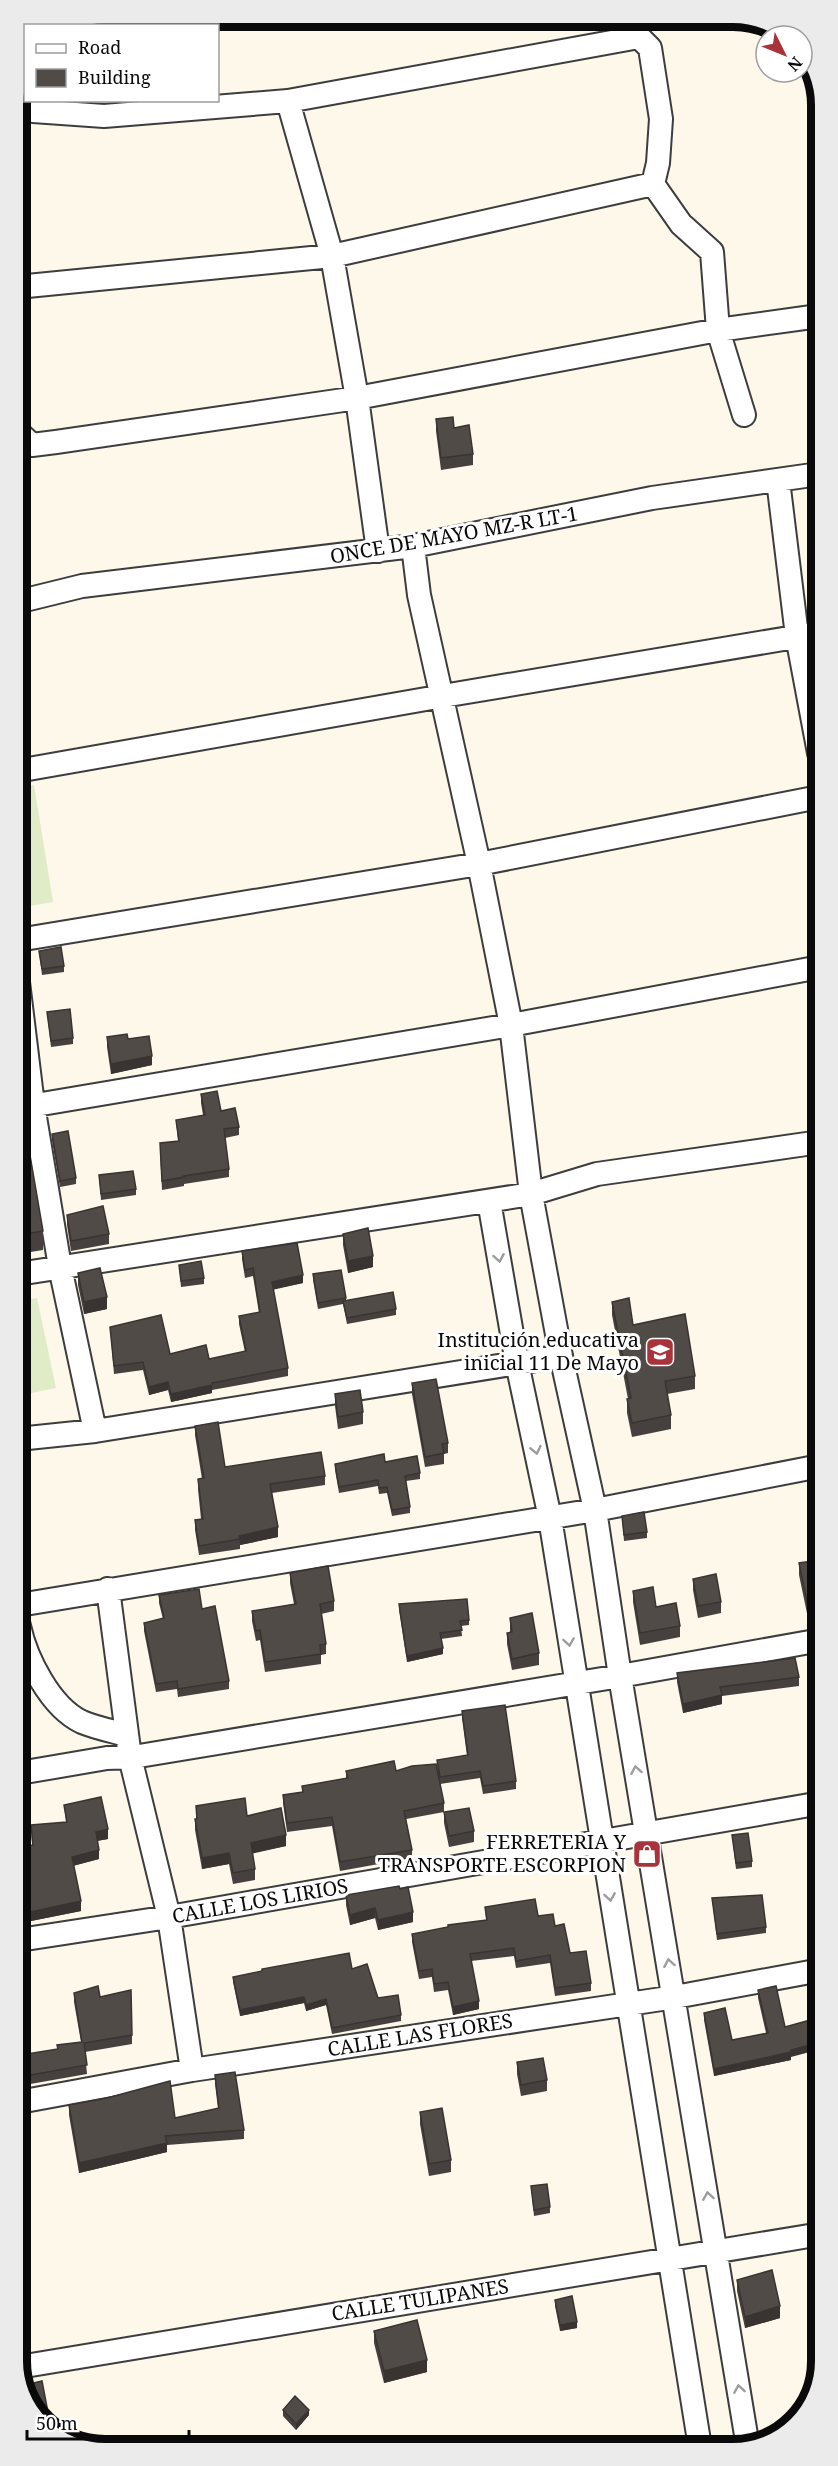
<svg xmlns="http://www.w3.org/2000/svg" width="838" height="2466" viewBox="0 0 838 2466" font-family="'Noto Serif',serif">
	<rect width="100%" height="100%" fill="#fdf8e9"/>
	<path fill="#e0ebc8" d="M34,785L53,902L18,908V788Z
		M37,1298L56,1388L18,1396V1301Z"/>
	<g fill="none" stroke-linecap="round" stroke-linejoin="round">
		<g stroke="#3d3d3d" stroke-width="26">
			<path id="minor" d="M288,101L332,256L357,398L378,551
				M21,103L33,111L104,116L288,101L639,37L650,48L661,119L658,163L653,184L681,224L712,252L718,330L744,415
				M17,287L332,256L653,184
				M17,431L32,445L56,442L357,398L718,330L819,316
				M778,480L797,636L819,753
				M413,546L419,595L479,864L511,1025L531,1194L561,1356L595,1510L620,1676L748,2447
				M17,602L82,586L413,546L652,498L819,474
				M17,771L443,696L819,633
				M18,940L479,864L819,797
				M18,982L33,1105L60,1267L95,1431
				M18,1108L511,1025L820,967
				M489,1201L517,1363L550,1518L700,2447
				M18,1274L531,1194L597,1174L820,1142
				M18,1439L95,1431L561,1356
				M108,1589L130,1757L169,1917L192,2070
				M19,1605L595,1510L820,1466
				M19,1626C26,1658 50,1707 82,1722C96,1728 112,1731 127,1735
				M19,1773L107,1758L133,1757L620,1676L821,1640
				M19,1940L169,1917L821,1803
				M19,2102L192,2070L675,1997L821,1970
				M19,2367L821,2234"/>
		</g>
		<use href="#minor" stroke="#fff" stroke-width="22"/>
	</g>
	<path fill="#46403e" d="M436,419L473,454V465L441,470L436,431Z
		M39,951L64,966V972L42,975Z
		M47,1012L73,1038V1044L51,1047Z
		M107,1037L152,1065L111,1074L107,1047Z
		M201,1094L239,1127V1135L225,1138L229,1169V1177L184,1184V1186L162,1190L160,1151L178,1141L176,1120L203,1115L201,1103Z
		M18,1109L43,1231V1250L18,1254Z
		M52,1134L76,1178V1184L60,1187L52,1140Z
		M99,1175L136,1189V1195L101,1200Z
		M67,1215L109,1234V1244L71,1251L67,1225Z
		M343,1234L373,1267L348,1273L343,1245Z
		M242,1251L303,1283L273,1289L288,1368V1376L212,1390V1393L171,1402L168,1390L149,1395L143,1370L114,1374L110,1327L170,1354L209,1359L245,1352L239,1324V1316L259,1313L253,1276L245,1278L242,1259Z
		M179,1265L204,1278V1284L181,1287Z
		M78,1273L107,1309L84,1314L78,1285Z
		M313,1274L346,1298V1300L396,1309V1315L347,1324L343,1304L318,1309L313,1280Z
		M612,1302L633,1325L695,1376V1389L667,1394L671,1415V1429L632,1437L627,1413V1399H628L612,1315Z
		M412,1383L448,1443V1453L444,1454V1464L425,1467L412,1394Z
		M335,1394L363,1412V1424L338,1429L335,1406Z
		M195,1426L225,1467L325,1476V1485L272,1493L278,1537L240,1545V1549L199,1555L195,1530V1520L201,1519L198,1489V1479H202L195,1435Z
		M385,1462L420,1473V1479L406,1481L410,1507V1513L392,1516L387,1493L379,1494L378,1486L339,1493L335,1470V1464Z
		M622,1516L647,1532V1538L624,1541Z
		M820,1560L808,1618L799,1575V1563Z
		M290,1573L334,1601V1611L321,1614L326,1644V1654L321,1655V1664L265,1672L260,1640L256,1641L252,1621V1611L294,1604L290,1583Z
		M693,1579L721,1602V1613L698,1618L693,1590Z
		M633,1591L656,1607L680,1626V1637L640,1645L633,1602Z
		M159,1595L202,1609L229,1681V1689L178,1697L177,1689L156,1692L144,1631V1623L163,1619L159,1603Z
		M399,1604L469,1620V1625L461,1626L462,1636L441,1639L443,1654L407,1662L399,1610Z
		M510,1618L539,1653V1665L512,1670L507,1644V1633L510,1632Z
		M677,1673L799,1677V1686L722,1696V1704L683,1713L677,1682Z
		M462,1711L516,1781V1789L483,1794L480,1778L440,1784L444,1803V1812L406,1819L412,1850V1858L340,1871L332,1826L287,1832L283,1803V1795L302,1792V1786L346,1778V1771H396L439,1776L437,1760L467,1756L462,1718Z
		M64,1805L108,1839L97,1841L99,1859L73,1866L81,1911L21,1923L19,1914V1848L32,1845L31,1825L66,1822Z
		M196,1806L247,1816L286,1846L252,1853L255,1869V1880L233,1884L229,1864L202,1869L195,1830V1819H196Z
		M444,1812L474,1831V1842L449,1847L444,1823Z
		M732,1835L752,1861V1867L736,1869Z
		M821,1889V1916L816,1917L812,1897V1891Z
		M346,1895L413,1922L378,1930L375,1918L350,1925L346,1905Z
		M712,1898L766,1927V1933L717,1940Z
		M485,1907L538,1916L555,1926L570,1953L591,1983V1991L555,1996L550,1963L516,1968L514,1956L471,1961L479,2009L453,2015L448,1990L434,1992L432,1977L419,1979L412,1942V1934L486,1920Z
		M352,1969L378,1998L401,2015V2021L332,2034L326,2005L306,2011L304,2003L240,2016L233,1982V1977Z
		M758,1990L791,2057V2060L714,2076L704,2020V2013L732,2040L766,2033L758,1998Z
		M74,1993L100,1997L132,2035V2044L85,2052L87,2074L19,2086V2040L27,2054L57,2049V2045L81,2042L74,2002Z
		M517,2062L547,2080V2091L521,2096L517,2074Z
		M215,2075L244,2130V2139L167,2145V2152L79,2173L69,2115V2105L175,2118L218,2109L215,2084Z
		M420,2112L451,2160V2172L429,2176L420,2124Z
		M531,2186L550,2207V2213L534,2216Z
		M737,2280L780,2318L745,2328L737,2291Z
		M555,2300L577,2328L560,2331L555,2306Z
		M374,2331L427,2372L384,2383L374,2343Z
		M21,2386L50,2423V2429L47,2428Z
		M283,2410L309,2415L296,2430L283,2416Z"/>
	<path fill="#393432" d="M152,1056V1065L111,1074V1064Z
		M373,1256V1267L348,1273V1261Z
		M303,1275V1283L272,1290V1282Z
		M107,1297V1309L84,1314V1302Z
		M168,1382V1390L149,1395V1387Z
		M212,1385V1393L171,1402V1394Z
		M278,1527V1537L240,1545L239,1536Z
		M821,1603V1615L808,1618V1606Z
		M443,1648V1654L407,1662V1656Z
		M722,1695V1704L683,1713V1704Z
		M108,1829V1839L96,1841V1832Z
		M286,1835V1846L251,1854V1843Z
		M99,1850V1859L72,1866V1857Z
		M229,1853V1864L202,1869V1858Z
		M81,1901V1911L21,1923V1914Z
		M375,1908V1918L350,1925V1915Z
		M413,1912V1922L378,1930V1920Z
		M304,1997V2003L240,2016V2010Z
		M326,1999V2005L306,2011V2005Z
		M479,2001V2009L453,2015V2007Z
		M821,2042V2049L791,2057V2060L714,2076V2069Z
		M167,2143V2152L79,2173V2163Z
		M780,2306V2318L745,2328V2317Z
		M577,2322V2328L560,2331V2325Z
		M427,2360V2372L384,2383V2371Z
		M309,2410V2415L296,2430V2424Z"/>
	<path fill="#514b48" stroke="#393432" stroke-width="1.5" d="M453,417L454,428L469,425L473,454L441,458L436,419Z
		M61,947L64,966L42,969L39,951Z
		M70,1009L73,1038L51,1041L47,1012Z
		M127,1034L128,1039L149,1036L152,1056L111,1064L107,1037Z
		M217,1091L221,1111L235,1108L239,1127L224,1129L229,1169L184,1176V1177L162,1181L160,1143L179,1141L176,1120L205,1115L201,1094Z
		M18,1109H22L43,1231L18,1235Z
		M68,1131L76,1178L60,1181L52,1134Z
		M133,1171L136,1189L101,1194L99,1175Z
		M103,1206L109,1234L71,1241L67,1215Z
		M368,1228L373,1256L348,1261L343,1234Z
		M297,1243L303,1275L272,1282L288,1368L212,1383V1385L171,1394L168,1382L149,1387L143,1362L114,1366L110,1327L161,1315L170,1354L206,1345L209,1359L246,1351L239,1316L260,1312L253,1268L245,1270L242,1251Z
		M201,1261L204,1278L181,1281L179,1265Z
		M100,1268L107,1297L84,1302L78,1273Z
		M341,1270L346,1298L318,1303L313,1274Z
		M393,1292L396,1309L347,1318L343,1301Z
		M629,1298L633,1325L685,1314L695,1376L665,1381L671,1415L632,1423L627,1399L631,1398L612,1302Z
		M436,1379L448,1443L442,1444L444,1453L425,1457L412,1383Z
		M360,1390L363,1412L338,1417L335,1394Z
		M218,1422L225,1467L321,1452L325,1476L270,1484L278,1527L239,1536L240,1539L199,1546L195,1520L203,1519L198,1479L204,1478L195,1426Z
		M384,1454L385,1462L417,1456L420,1473L405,1476L410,1507L392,1510L387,1487L379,1488L378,1480L339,1487L335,1464Z
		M644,1512L647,1532L624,1535L622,1516Z
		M820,1560L821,1603L808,1606L799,1563Z
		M328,1566L334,1601L320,1604L326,1644L320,1645L321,1654L265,1662L260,1630L256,1631L252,1611L296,1604L290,1573Z
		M716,1574L721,1602L698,1606L693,1579Z
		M653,1587L656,1607L676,1603L680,1626L640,1633L633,1591Z
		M199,1589L202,1609L215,1606L229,1681L178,1689L177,1681L156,1684L144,1623L164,1618L159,1595Z
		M467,1599L469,1620L460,1621L462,1630L440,1633L443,1648L407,1656L399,1604Z
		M532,1613L539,1653L512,1659L507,1633L512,1632L510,1618Z
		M795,1658L799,1677L720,1687L722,1695L683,1704L677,1673Z
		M505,1705L516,1781L483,1786L480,1771L440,1777L437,1760L468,1755L462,1711Z
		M394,1761L396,1771L412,1766L436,1764L444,1803L404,1811L412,1850L340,1862L332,1817L287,1823L283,1795L303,1792L302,1786L348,1778L346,1771Z
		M101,1797L108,1829L96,1832L99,1850L72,1857L81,1901L21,1914L19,1905V1848L33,1845L31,1825L67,1822L64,1805Z
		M245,1798L247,1816L281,1808L286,1835L251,1843L255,1869L233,1873L229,1853L202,1858L195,1819H197L196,1806Z
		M469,1808L474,1831L449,1836L444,1812Z
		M748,1833L752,1861L736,1863L732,1835Z
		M399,1886L400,1889L408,1887L413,1912L378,1920L375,1908L350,1915L346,1895Z
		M821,1889V1910L816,1911L812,1891Z
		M762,1895L766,1927L717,1934L712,1898Z
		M535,1899L538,1916L553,1914L555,1926L564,1924L570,1953L586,1951L591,1983L555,1988L550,1955L516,1961L514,1948L470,1954L479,2001L453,2007L448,1982L434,1984L432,1969L419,1971L412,1934L448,1927V1925L487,1920L485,1907Z
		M349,1953L352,1969L367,1964L378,1998L398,1995L401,2015L332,2028L326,1999L306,2005L304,1997L240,2010L233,1977L262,1971V1969Z
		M98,1986L100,1997L131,1990L132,2035L84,2043L87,2065L19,2077V2040L24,2039L27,2054L58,2049L57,2045L82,2042L74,1993Z
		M776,1986L785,2027L821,2017V2042L791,2050V2052L714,2069L704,2013L725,2008L732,2040L768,2033L758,1990Z
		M543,2058L547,2080L521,2085L517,2062Z
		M235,2072L244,2130L165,2136L167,2143L79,2163L69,2105L107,2098L170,2081L175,2118L219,2108L215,2075Z
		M442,2108L451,2160L429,2164L420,2112Z
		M547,2184L550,2207L534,2210L531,2186Z
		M772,2270L780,2306L745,2317L737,2280Z
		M572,2296L577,2322L560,2325L555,2300Z
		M417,2320L427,2360L384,2371L374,2331Z
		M42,2381L50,2423L45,2424L21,2386Z
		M295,2396L309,2410L296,2424L283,2410Z"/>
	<defs><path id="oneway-chevron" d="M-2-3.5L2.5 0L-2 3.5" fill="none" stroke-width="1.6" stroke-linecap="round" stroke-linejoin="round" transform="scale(1.5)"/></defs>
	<g stroke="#9d9d9d">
		<use href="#oneway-chevron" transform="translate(499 1258) rotate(80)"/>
		<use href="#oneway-chevron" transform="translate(536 1450) rotate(78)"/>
		<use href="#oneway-chevron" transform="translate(569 1642) rotate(81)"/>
		<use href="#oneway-chevron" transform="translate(636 1770) rotate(-100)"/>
		<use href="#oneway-chevron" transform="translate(610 1897) rotate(81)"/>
		<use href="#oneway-chevron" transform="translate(669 1963) rotate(-100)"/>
		<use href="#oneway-chevron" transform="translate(708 2196) rotate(-99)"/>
		<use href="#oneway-chevron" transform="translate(739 2389) rotate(-99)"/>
	</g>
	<defs>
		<g id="school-square" transform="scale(1.5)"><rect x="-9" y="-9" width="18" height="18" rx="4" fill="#a9333b" stroke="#fff"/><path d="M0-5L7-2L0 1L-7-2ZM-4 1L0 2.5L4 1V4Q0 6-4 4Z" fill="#fff"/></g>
		<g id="shop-square" transform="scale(1.5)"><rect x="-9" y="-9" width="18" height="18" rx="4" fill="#a9333b" stroke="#fff"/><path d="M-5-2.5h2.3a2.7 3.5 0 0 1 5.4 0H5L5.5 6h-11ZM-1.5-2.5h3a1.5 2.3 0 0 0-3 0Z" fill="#fff"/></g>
	</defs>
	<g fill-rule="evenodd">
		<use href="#school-square" x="660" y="1352"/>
		<use href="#shop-square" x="647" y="1854"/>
	</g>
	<g text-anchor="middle" stroke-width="6" stroke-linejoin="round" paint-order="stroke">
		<g font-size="20" fill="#0a0a0a" stroke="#fff">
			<text transform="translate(454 535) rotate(-10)" y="7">ONCE DE MAYO MZ-R LT-1</text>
			<text transform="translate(260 1901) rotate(-10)" y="7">CALLE LOS LIRIOS</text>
			<text transform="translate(420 2035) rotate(-9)" y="7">CALLE LAS FLORES</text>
			<text transform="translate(420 2300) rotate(-9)" y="7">CALLE TULIPANES</text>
		</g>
		<g font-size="20" fill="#0a0a0a" stroke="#fff" text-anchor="end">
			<text x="639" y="1347">Institución educativa<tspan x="639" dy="23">inicial 11 De Mayo</tspan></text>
			<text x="626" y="1849">FERRETERIA Y<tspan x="626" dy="23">TRANSPORTE ESCORPION</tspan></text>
		</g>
	</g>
	<path d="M0 0H838V2466H0ZM105 27H733A78 78 0 0 1 811 105V2361A78 78 0 0 1 733 2439H105A78 78 0 0 1 27 2361V105A78 78 0 0 1 105 27Z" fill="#ebebeb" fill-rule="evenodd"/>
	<path fill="none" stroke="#0a0a0a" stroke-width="8" d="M105 27H733A78 78 0 0 1 811 105V2361A78 78 0 0 1 733 2439H105A78 78 0 0 1 27 2361V105A78 78 0 0 1 105 27Z"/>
	<rect x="24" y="24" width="195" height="78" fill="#ffffff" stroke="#9d9d9d" stroke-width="1.5"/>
	<rect x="36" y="44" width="30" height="9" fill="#ffffff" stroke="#9d9d9d" stroke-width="1.5"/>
	<text x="78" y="54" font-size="18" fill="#0a0a0a">Road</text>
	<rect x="36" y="69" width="30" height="18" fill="#514b48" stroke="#9d9d9d" stroke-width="1.5"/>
	<text x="78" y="84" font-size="18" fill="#0a0a0a">Building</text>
	<g transform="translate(784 54) rotate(133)"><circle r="28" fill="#ffffff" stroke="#9d9d9d" stroke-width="1.5"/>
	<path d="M0-4.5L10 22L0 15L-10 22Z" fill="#a9333b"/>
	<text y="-9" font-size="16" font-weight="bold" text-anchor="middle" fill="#0a0a0a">N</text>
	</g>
	<path d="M27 2430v9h162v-9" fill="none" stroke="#0a0a0a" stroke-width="3"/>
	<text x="36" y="2430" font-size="18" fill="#0a0a0a" stroke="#ffffff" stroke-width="4.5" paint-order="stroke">50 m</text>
</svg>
